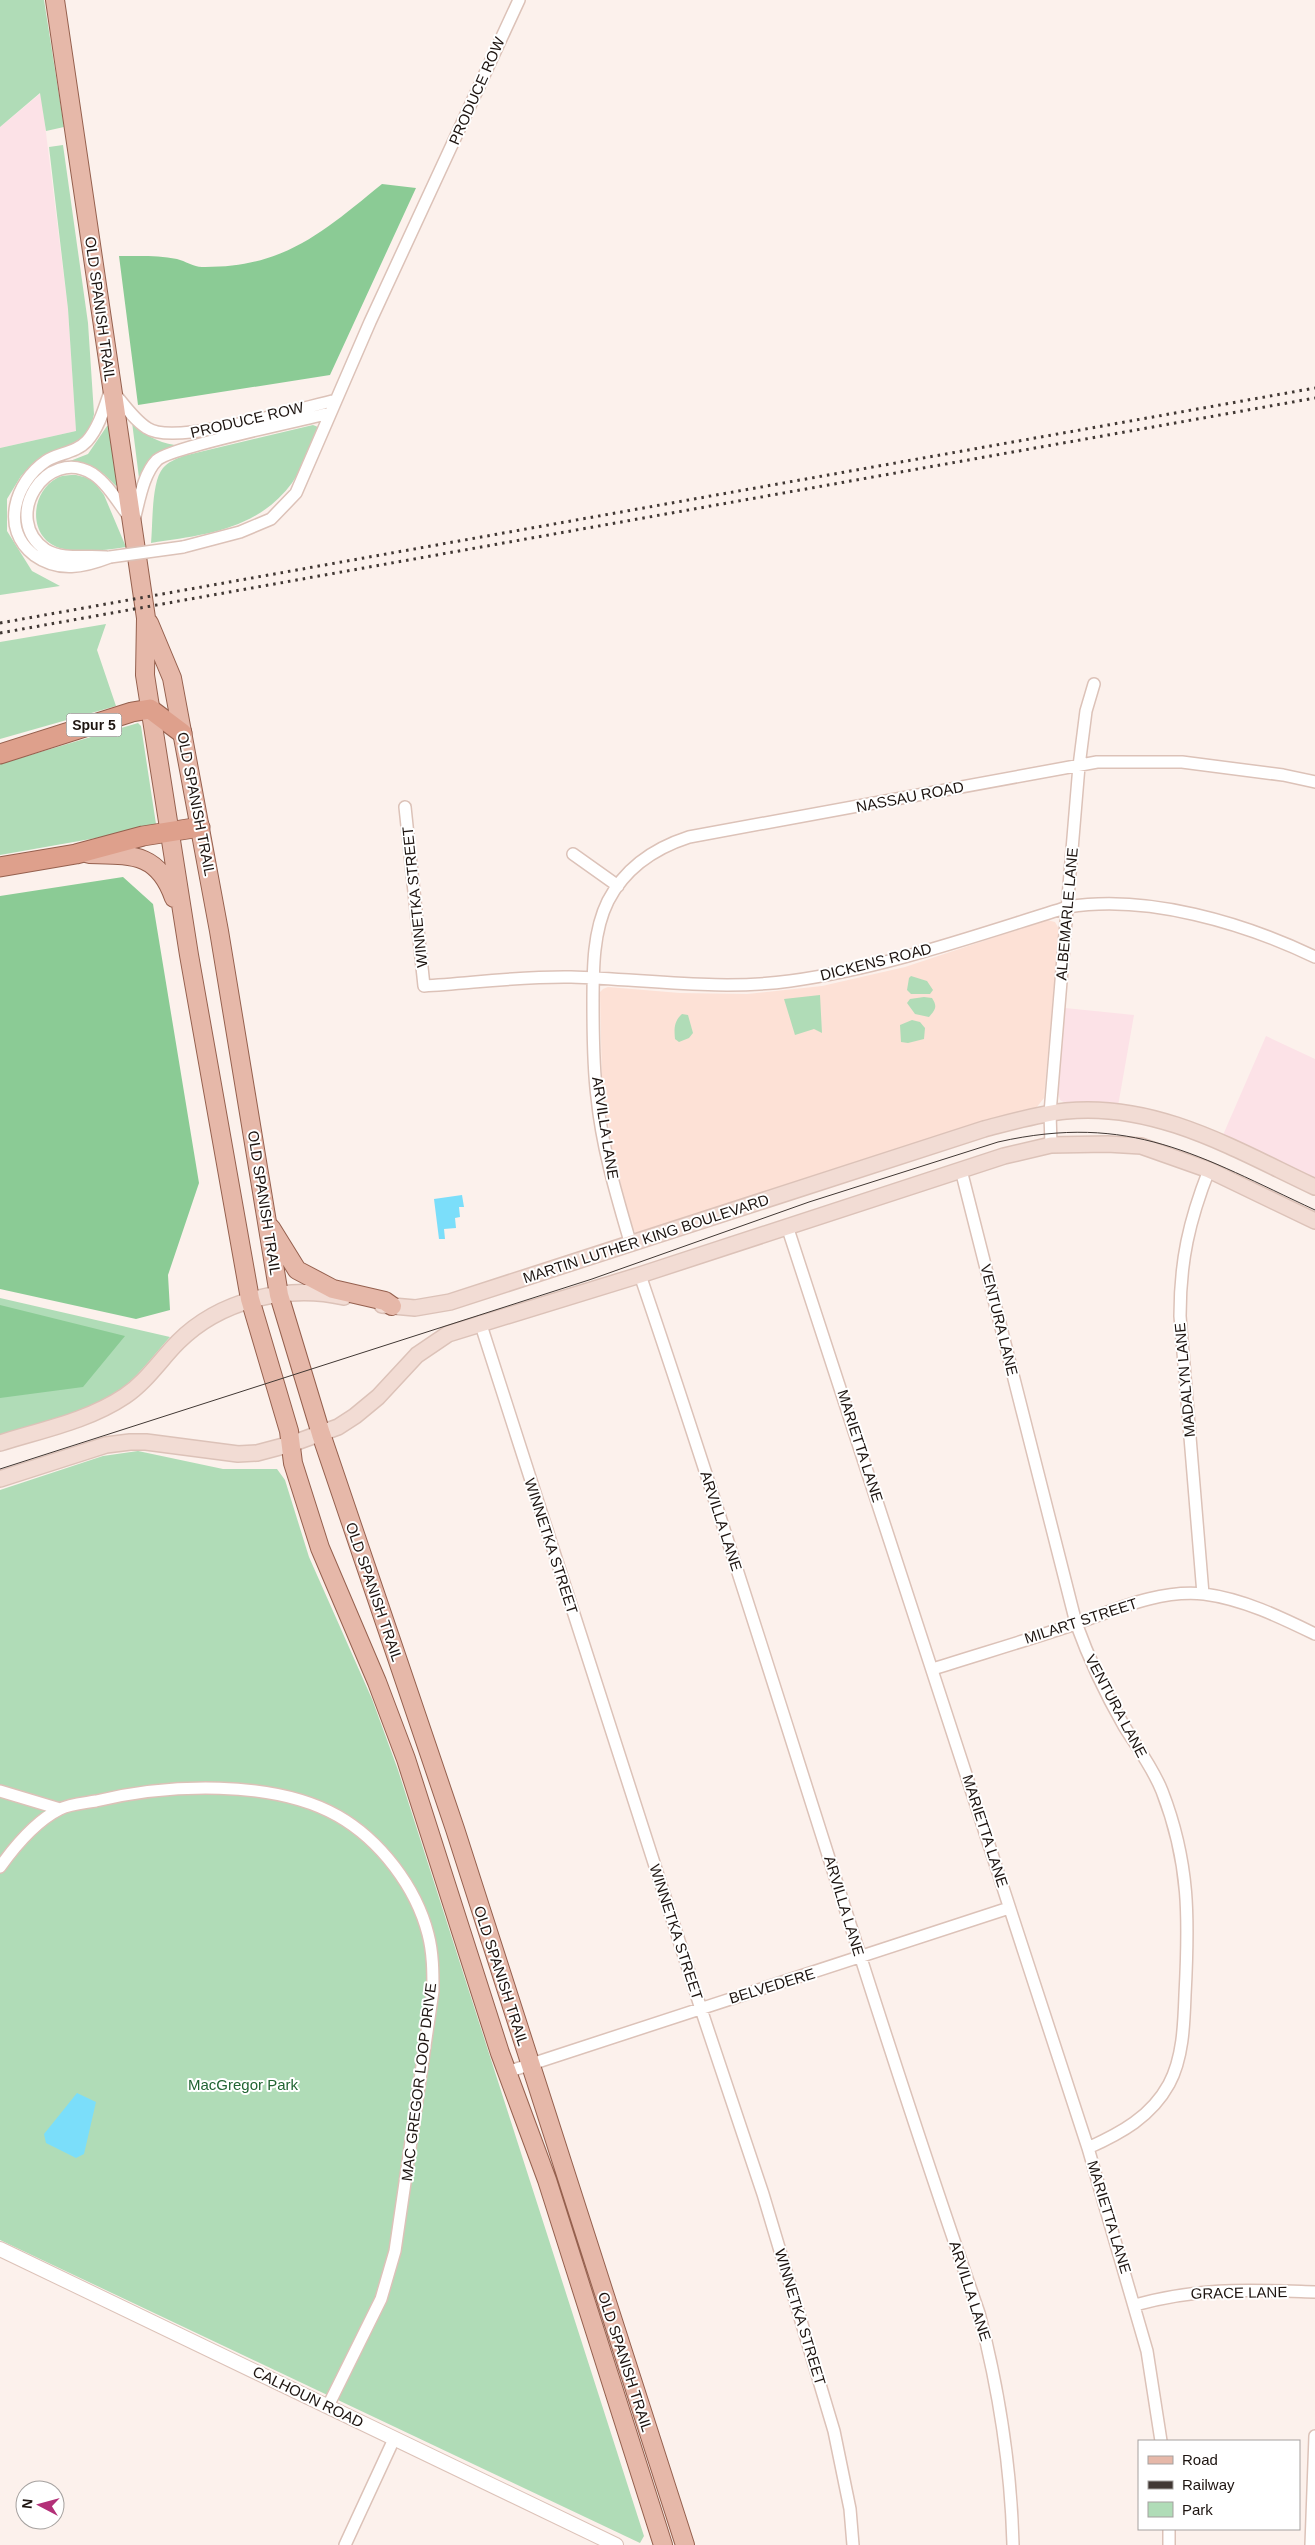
<svg xmlns="http://www.w3.org/2000/svg" width="1315" height="2545" viewBox="0 0 1315 2545" font-family="Helvetica,sans-serif">
	<rect width="100%" height="100%" fill="#fcf1ec"/>
	<path fill="#fce2e7" d="M41,93L68,309L76,431L0,448V127Z
		M1065,1008L1134,1015L1118,1106L1067,1104L1060,1100L1058,1093Z
		M1266,1036L1315,1059V1180L1223,1135Z"/>
	<path fill="#fde1d6" d="M1047,920L1055,922L1059,929L1044,1098L1036,1108L643,1233H636L631,1227L612,1147L602,1083L600,992L603,989L608,987L680,993L747,994L822,986L905,967Z"/>
	<path fill="#b0dcb7" d="M0,0H44L64,127L46,131L40,93L0,127Z
		M63,145L88,323L94,414L90,432L69,450L43,455L21,476L7,499V531L32,571L60,586L0,595V448L76,431L68,309L49,147Z
		M132,422C145,435 156,442 175,445C157,453 150,461 142,479L139,478Z
		M110,425L118,484L116,486C100,469 94,465 70,461L88,454L107,426Z
		M313,425L318,427C310,445 303,468 292,483C257,530 205,535 151,543C153,525 151,482 163,468C168,462 176,459 183,456Z
		M76,475L92,479L104,495L126,547C107,550 83,553 64,549C28,542 28,494 57,478C62,475 70,475 76,475Z
		M106,624L97,650L116,706L0,739V642Z
		M138,723L141,726L156,824L153,828L0,855V764Z
		M911,976L927,981L933,990L930,994H911L907,990L909,978Z
		M820,995L822,1033L814,1029L795,1035L784,999Z
		M924,997L932,998C938,1007 935,1010 929,1017L915,1014L907,1003L910,999Z
		M682,1014L688,1015L693,1033L689,1038L679,1042L675,1039C674,1029 674,1021 682,1014Z
		M912,1020L920,1022L925,1028L924,1039L908,1043L901,1042L900,1025Z
		M0,1298L170,1337C153,1356 136,1379 115,1394C82,1417 38,1424 0,1435Z
		M138,1451L223,1469H277L285,1480L309,1557L372,1699L398,1770L644,2536L640,2543L0,2240V1490L103,1456Z"/>
	<path fill="#8bcb95" d="M382,184L416,188L330,375L138,405L119,256C139,256 158,255 177,259C185,261 194,267 202,267C284,268 323,232 382,184Z
		M123,877L153,904L199,1183L168,1275L170,1310L136,1319L0,1289V896Z
		M0,1305L125,1336L83,1387L0,1398Z"/>
	<path fill="#7bdefa" d="M462,1195L464,1207H459L460,1217L455,1218L456,1228L444,1229L445,1239H439L434,1199Z
		M77,2093L96,2102L84,2154L76,2158L46,2143L44,2134Z"/>
	<g fill="none" stroke-linecap="round" stroke-linejoin="round">
		<g stroke="#dcc2b8" stroke-width="14">
			<path id="minor" d="M134,520C139,502 143,474 157,460C171,447 303,420 330,413
				M183,547L240,532L271,519L296,493L370,322L519,0
				M106,557C87,555 63,560 46,550C0,519 46,445 93,474C108,484 119,504 130,518
				M110,557C84,567 59,573 34,555C0,529 15,482 46,461C58,453 76,453 87,441C99,428 105,406 111,389C122,402 133,419 147,428C174,447 301,408 336,400
				M405,807L424,986C473,983 523,976 571,977C644,979 718,991 790,981C885,968 977,935 1068,907C1147,894 1244,923 1315,957
				M573,854L618,886
				M1051,1145L1050,1113L1079,766L1086,711L1094,684
				M961,1170L1076,1623C1089,1659 1105,1693 1124,1726C1137,1747 1153,1768 1162,1791C1190,1863 1189,1920 1185,1995C1184,2024 1183,2058 1169,2084C1151,2117 1121,2133 1088,2148
				M787,1226L1088,2148L1147,2351L1161,2441
				M631,1245C617,1197 602,1148 597,1097C593,1066 593,1034 593,1002C593,969 593,931 608,901C625,868 655,848 689,837L1097,762H1182L1283,775L1315,782
				M640,1275C758,1620 859,1969 979,2313C999,2390 1011,2466 1013,2545
				M480,1322L701,2009L763,2194L834,2431L850,2509L853,2545
				M1203,1594L1180,1316C1180,1261 1189,1221 1209,1170
				M933,1669C980,1654 1028,1640 1075,1624C1115,1610 1160,1589 1204,1594C1243,1599 1280,1617 1315,1634
				M0,1791L60,1809
				M0,1867C15,1846 36,1821 60,1809C70,1804 85,1803 96,1801C167,1784 273,1779 338,1816C380,1840 416,1887 428,1934C433,1953 433,1972 433,1991L395,2251L381,2299L328,2406
				M507,2072L1009,1908
				M1135,2305C1201,2287 1248,2290 1315,2292
				M1169,2529V2545
				M345,2545L394,2439
				M1311,2545L1315,2436"/>
		</g>
		<g stroke="#dcc2b8" stroke-width="16">
			<path id="tertiary" d="M0,2249L616,2545"/>
		</g>
		<g stroke="#dcc2b8" stroke-width="18">
			<path id="secondary" d="M382,1305L415,1308L450,1302L984,1129C1011,1122 1038,1114 1066,1111C1157,1102 1236,1150 1315,1187
				M0,1443C41,1430 88,1421 125,1396C146,1382 160,1360 178,1342C220,1300 287,1284 344,1297
				M0,1479L106,1445L130,1442H146L238,1454L257,1453L291,1444L338,1427L355,1416L378,1397L417,1355L448,1334L640,1275L1004,1156L1051,1145L1107,1144L1141,1146L1209,1170L1315,1221"/>
		</g>
		<g stroke="#95604e" stroke-width="20">
			<path id="primary" d="M55,0L146,618L145,675L189,955L250,1299L289,1431L293,1463L320,1548L377,1682L406,1759L500,2053L547,2180L663,2545
				M149,623L172,678L219,931L279,1295L321,1434L455,1829L685,2545
				M89,854C131,855 158,852 174,898
				M271,1228L297,1270L333,1289L385,1301L392,1306"/>
		</g>
		<g stroke="#95604e" stroke-width="21">
			<path id="trunk" d="M0,754L132,712L150,709L182,733
				M0,867L76,854L143,836L200,827"/>
		</g>
		<use href="#minor" stroke="#fff" stroke-width="11"/>
		<use href="#tertiary" stroke="#fff" stroke-width="14"/>
		<use href="#secondary" stroke="#f2dcd4" stroke-width="15"/>
		<use href="#primary" stroke="#e6b8a9" stroke-width="18"/>
		<use href="#trunk" stroke="#dea08c" stroke-width="19"/>
		<path stroke="#413834" stroke-width="1" d="M0,1469L592,1279L809,1202L998,1142C1131,1112 1199,1156 1315,1210"/>
		<path stroke="#413834" stroke-width="3" stroke-dasharray="2.5 5" stroke-linecap="butt" d="M0,623L1315,388
			M0,633L1315,398"/>
		<g stroke="#dcc2b8" stroke-width="14" stroke-linecap="butt">
			<path id="minor-bridge" d="M110,557L183,547"/>
		</g>
		<use href="#minor-bridge" stroke="#fff" stroke-width="11"/>
	</g>
	<g text-anchor="middle" stroke-width="4" stroke-linejoin="round" paint-order="stroke">
		<rect fill="#fff" stroke="#615a58" stroke-width="1" x="66.5" y="713.5" width="55" height="23" rx="4"/>
		<g font-size="14" font-weight="bold" fill="#1d1410">
			<text x="94" y="730">Spur 5</text>
		</g>
		<g font-size="15" fill="#1d1410" stroke="#fff">
			<text transform="translate(477 91) rotate(-66)" y="5">PRODUCE ROW</text>
			<text transform="translate(100 309) rotate(82)" y="5">OLD SPANISH TRAIL</text>
			<text transform="translate(247 420) rotate(-13)" y="5">PRODUCE ROW</text>
			<text transform="translate(910 797) rotate(-11)" y="5">NASSAU ROAD</text>
			<text transform="translate(196 804) rotate(79)" y="5">OLD SPANISH TRAIL</text>
			<text transform="translate(415 897) rotate(-96)" y="5">WINNETKA STREET</text>
			<text transform="translate(1067 914) rotate(-85)" y="5">ALBEMARLE LANE</text>
			<text transform="translate(876 962) rotate(-14)" y="5">DICKENS ROAD</text>
			<text transform="translate(605 1128) rotate(81)" y="5">ARVILLA LANE</text>
			<text transform="translate(264 1203) rotate(81)" y="5">OLD SPANISH TRAIL</text>
			<text transform="translate(646 1239) rotate(-18)" y="5">MARTIN LUTHER KING BOULEVARD</text>
			<text transform="translate(999 1320) rotate(76)" y="5">VENTURA LANE</text>
			<text transform="translate(1185 1380) rotate(-95)" y="5">MADALYN LANE</text>
			<text transform="translate(860 1446) rotate(72)" y="5">MARIETTA LANE</text>
			<text transform="translate(721 1521) rotate(72)" y="5">ARVILLA LANE</text>
			<text transform="translate(551 1546) rotate(72)" y="5">WINNETKA STREET</text>
			<text transform="translate(374 1592) rotate(71)" y="5">OLD SPANISH TRAIL</text>
			<text transform="translate(1081 1621) rotate(-18)" y="5">MILART STREET</text>
			<text transform="translate(1116 1706) rotate(62)" y="5">VENTURA LANE</text>
			<text transform="translate(985 1831) rotate(72)" y="5">MARIETTA LANE</text>
			<text transform="translate(844 1906) rotate(73)" y="5">ARVILLA LANE</text>
			<text transform="translate(676 1932) rotate(72)" y="5">WINNETKA STREET</text>
			<text transform="translate(501 1976) rotate(72)" y="5">OLD SPANISH TRAIL</text>
			<text transform="translate(772 1986) rotate(-17)" y="5">BELVEDERE</text>
			<text transform="translate(419 2082) rotate(-83)" y="5">MAC GREGOR LOOP DRIVE</text>
			<text transform="translate(1109 2217) rotate(73)" y="5">MARIETTA LANE</text>
			<text transform="translate(970 2291) rotate(72)" y="5">ARVILLA LANE</text>
			<text transform="translate(1239 2293) rotate(-1)" y="5">GRACE LANE</text>
			<text transform="translate(800 2317) rotate(73)" y="5">WINNETKA STREET</text>
			<text transform="translate(625 2362) rotate(72)" y="5">OLD SPANISH TRAIL</text>
			<text transform="translate(308 2397) rotate(26)" y="5">CALHOUN ROAD</text>
		</g>
		<g font-size="15" fill="#216432" stroke="#fff">
			<text x="243" y="2090">MacGregor Park</text>
		</g>
	</g>
	<rect x="1138" y="2440" width="162" height="90" fill="#ffffff" stroke="#a5a19f"/>
	<rect x="1148" y="2456" width="25" height="8" fill="#e6b8a9" stroke="#a5a19f"/>
	<text x="1182" y="2465" font-size="15" fill="#1d1410">Road</text>
	<rect x="1148" y="2481" width="25" height="8" fill="#413834" stroke="#a5a19f"/>
	<text x="1182" y="2490" font-size="15" fill="#1d1410">Railway</text>
	<rect x="1148" y="2502" width="25" height="15" fill="#b0dcb7" stroke="#a5a19f"/>
	<text x="1182" y="2515" font-size="15" fill="#1d1410">Park</text>
	<g transform="translate(40 2505) rotate(276)"><circle r="24" fill="#ffffff" stroke="#a5a19f"/>
	<path d="M0-4L9 19L0 12L-9 19Z" fill="#b33078"/>
	<text y="-8" font-size="14" font-weight="bold" text-anchor="middle" fill="#1d1410">N</text>
	</g>
</svg>
